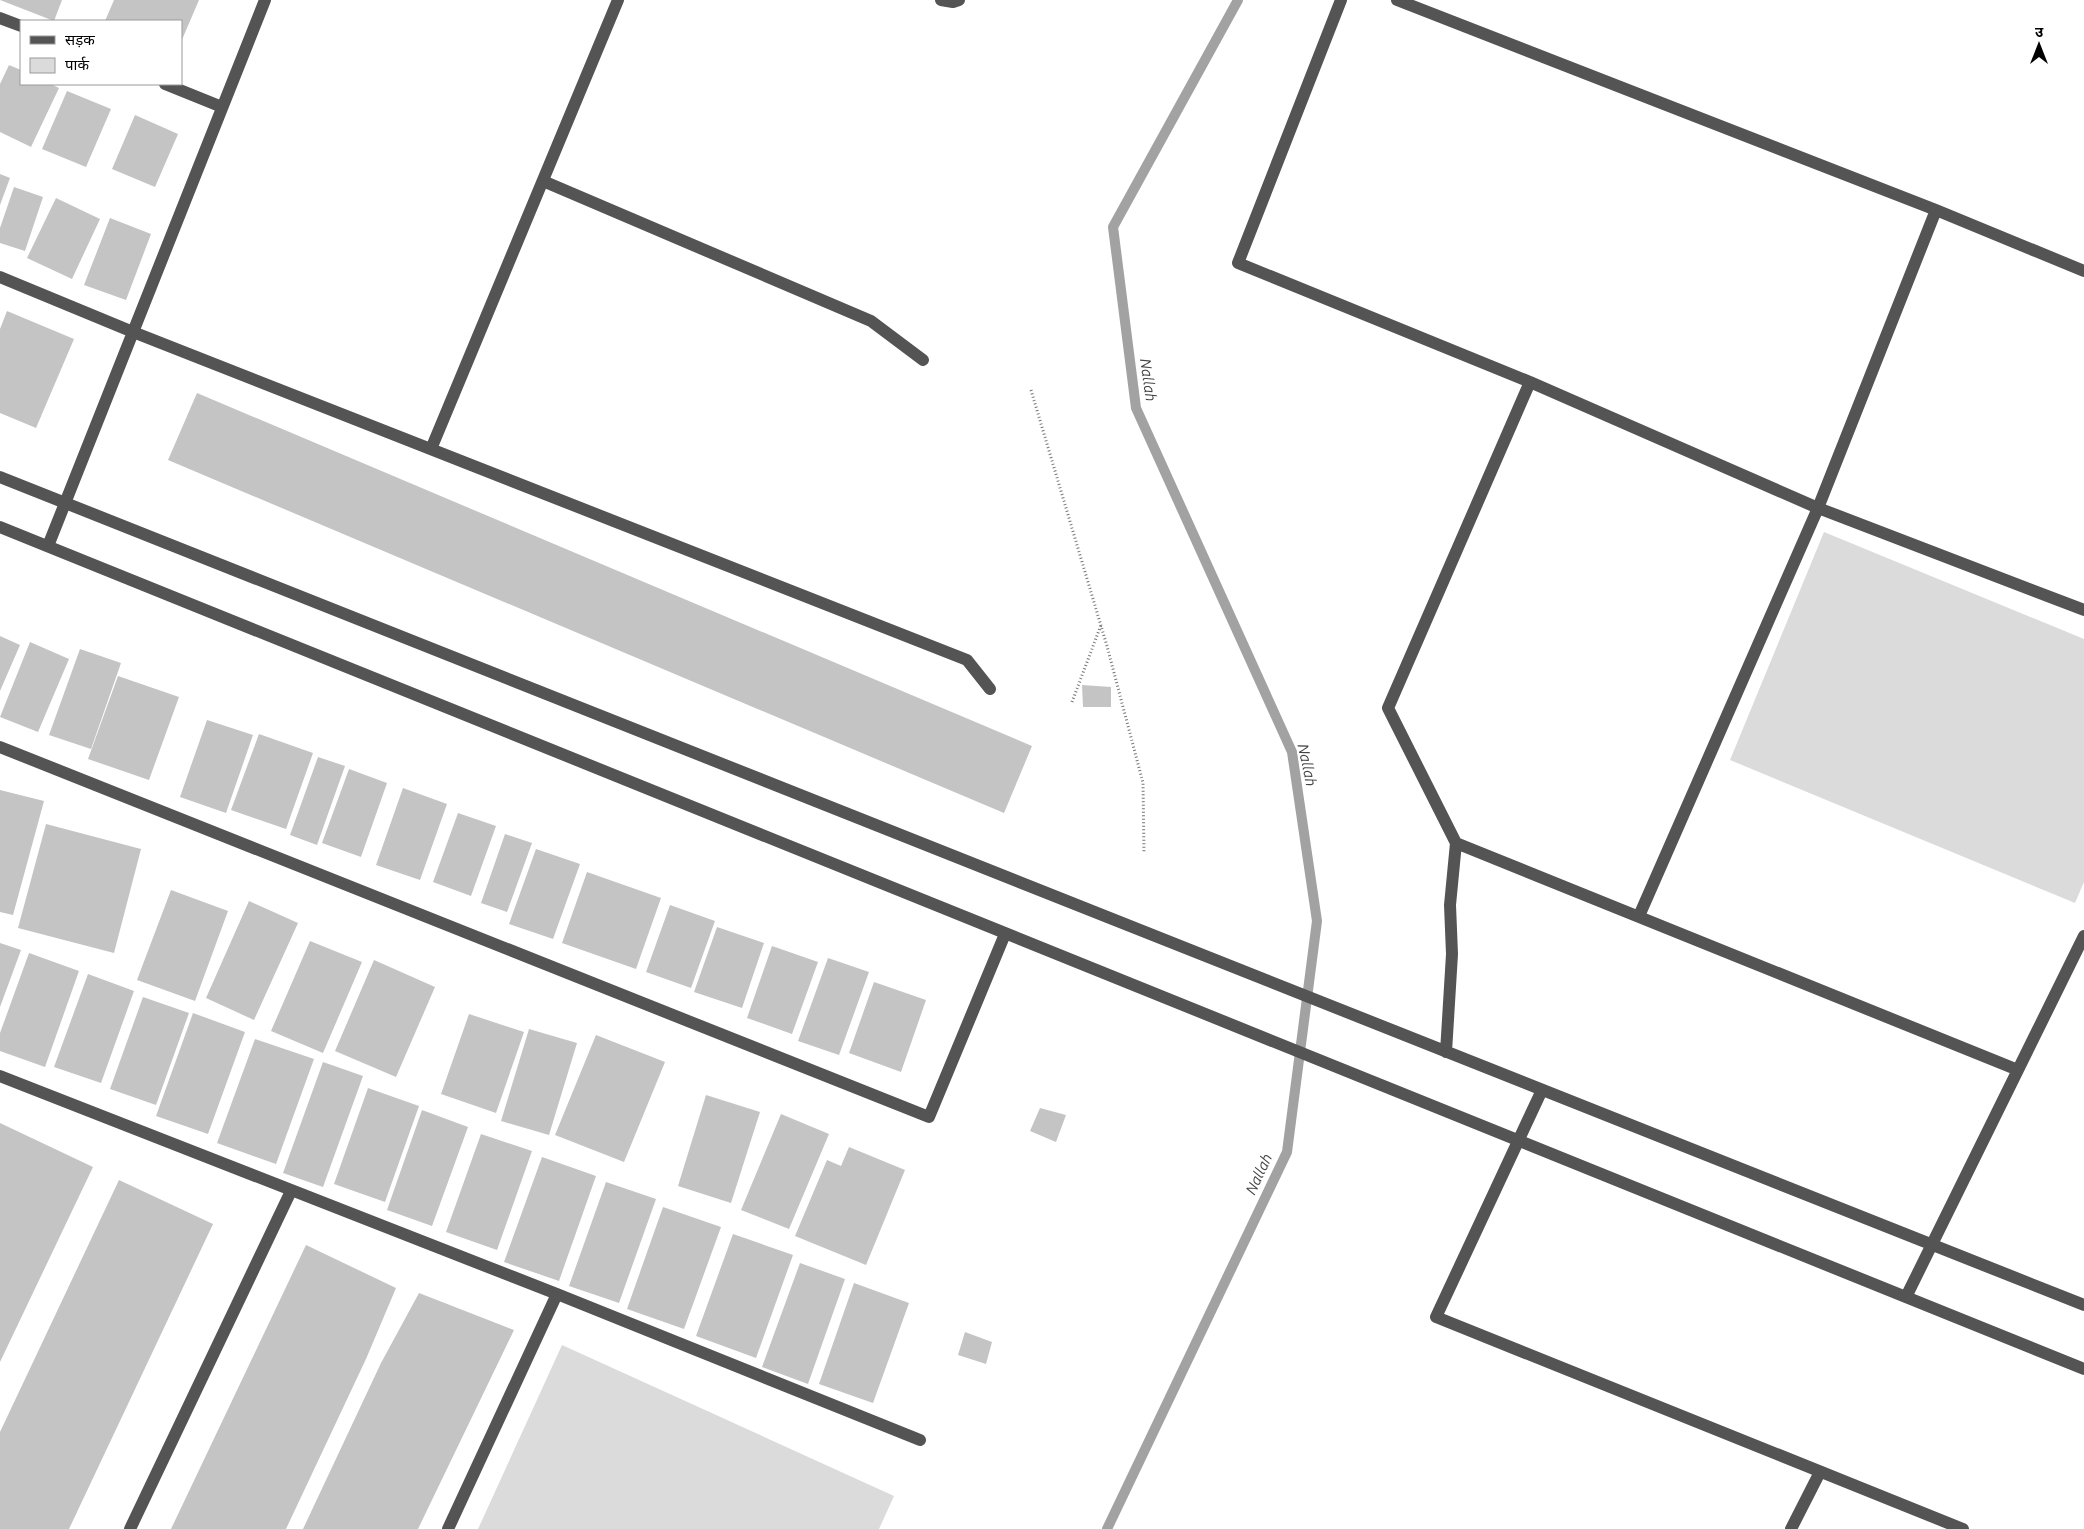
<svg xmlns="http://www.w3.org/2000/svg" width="2084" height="1529" viewBox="0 0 2084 1529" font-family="Ubuntu,'Noto Sans Devanagari',sans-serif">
	<rect width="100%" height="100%" fill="#fff"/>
	<path fill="#dbdbdb" d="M1824,532L2084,639V882L2075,903L1730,760Z
		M562,1345L894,1496L879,1529H478Z"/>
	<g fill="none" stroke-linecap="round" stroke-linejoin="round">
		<path stroke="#a2a2a2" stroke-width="10" d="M1107,1529L1287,1152L1317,921L1292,752L1136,408L1113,227L1238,0"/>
	</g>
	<path fill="#c4c4c4" d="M0,0H62L54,21Z
		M114,0H199L181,42V21H105Z
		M9,65L21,70V84H51L59,88L31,147L0,132V84Z
		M67,91L111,109L86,167L42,149Z
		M135,115L178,134L155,187L112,169Z
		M0,174L10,178L0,205Z
		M14,187L43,197L25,251L0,243V228Z
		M56,198L100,219L72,279L27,258Z
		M110,218L151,234L126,300L84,285Z
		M7,311L74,339L36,428L0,413V329Z
		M197,393L1032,746L1004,813L168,460Z
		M0,636L20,645L0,691Z
		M30,642L69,659L38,732L0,717Z
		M80,649L121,663L91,749L49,735Z
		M118,676L179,697L149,780L88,759Z
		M1082,685L1111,687V707H1083Z
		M207,720L253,735L226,813L180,797Z
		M259,734L313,753L286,829L231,810Z
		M318,757L345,766L317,845L290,835Z
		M349,769L387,783L361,857L322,843Z
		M403,788L447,804L420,880L376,865Z
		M0,790L44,801L13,915L0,912Z
		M458,813L496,826L471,896L433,882Z
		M46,824L141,849L114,953L18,928Z
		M505,834L532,843L507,912L481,903Z
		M536,849L580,864L553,939L509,924Z
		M587,872L661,898L636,969L562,943Z
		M171,890L228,911L195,1001L137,980Z
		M249,901L298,923L254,1020L206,998Z
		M670,905L715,921L691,988L646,972Z
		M717,927L764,943L742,1008L694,992Z
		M310,941L362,962L323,1053L271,1031Z
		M0,943L21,950L0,1007Z
		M772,946L818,962L792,1034L747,1018Z
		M29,953L79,971L45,1067L0,1051V1033Z
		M828,958L869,972L839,1055L798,1041Z
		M374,960L435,987L396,1077L335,1051Z
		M88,974L134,991L101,1083L54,1067Z
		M874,982L926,1000L901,1072L849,1053Z
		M143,997L189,1013L156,1105L110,1089Z
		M193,1013L245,1032L208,1134L156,1116Z
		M469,1014L524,1032L496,1113L441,1094Z
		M529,1029L577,1043L549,1135L501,1121Z
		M596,1035L665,1062L624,1162L555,1135Z
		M255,1039L314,1059L276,1164L217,1143Z
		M323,1062L363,1076L323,1187L283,1173Z
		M368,1088L419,1106L385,1202L334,1184Z
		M706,1095L760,1112L731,1203L678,1186Z
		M1040,1108L1066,1115L1056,1142L1030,1131Z
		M422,1110L468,1127L432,1226L387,1210Z
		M781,1114L829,1134L789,1229L741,1210Z
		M0,1123L93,1167L0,1362Z
		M481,1134L532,1151L497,1250L446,1232Z
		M849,1147L905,1170L866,1265L795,1236L827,1160L841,1166Z
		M542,1157L596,1176L559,1281L504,1262Z
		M119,1180L213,1224L69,1529H0V1432Z
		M606,1182L656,1199L619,1303L569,1286Z
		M663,1207L721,1227L684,1329L627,1309Z
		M733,1234L793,1255L756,1358L696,1336Z
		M306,1245L396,1288L366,1359L286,1529H171Z
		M800,1263L845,1279L808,1384L762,1367Z
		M854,1283L909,1303L873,1403L819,1384Z
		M419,1293L514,1330L418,1529H303L381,1363Z
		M965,1332L992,1342L986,1364L958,1355Z"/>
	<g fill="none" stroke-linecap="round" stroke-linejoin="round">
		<path stroke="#767676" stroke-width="3" stroke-dasharray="1 2.5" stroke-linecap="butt" d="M1031,390L1107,646L1143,783L1144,853
			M1072,702L1101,625"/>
		<path stroke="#545454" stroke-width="12" d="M941,0L953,2L959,0
			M1341,0L1238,263L1530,382L1818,508L2084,610
			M1397,0L1936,210L2084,271
			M0,18L21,26
			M165,84L222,107
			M543,181L871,321L923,360
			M0,277L133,332L967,660L990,689
			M1530,382L1388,708L1456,843L2018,1070
			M431,449L618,0
			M0,477L2084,1305
			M0,527L2084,1369
			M48,546L265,0
			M0,747L929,1117L1005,934
			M1639,916L1818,508L1936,210
			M1446,1052L1452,954L1450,905L1456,843
			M0,1076L557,1294L920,1440
			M1542,1090L1436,1317L1963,1529
			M1906,1297L2084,936
			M130,1529L291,1191
			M448,1529L557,1294
			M1791,1529L1820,1472"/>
	</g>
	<g text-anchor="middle" stroke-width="4" stroke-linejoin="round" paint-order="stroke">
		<g font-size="15" font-style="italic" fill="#434343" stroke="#fff">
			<text transform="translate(1148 380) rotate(82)" y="5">Nallah</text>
			<text transform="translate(1307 765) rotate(78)" y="5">Nallah</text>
			<text transform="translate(1259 1174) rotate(-65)" y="5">Nallah</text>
		</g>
	</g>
	<rect x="20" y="20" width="162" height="65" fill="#ffffff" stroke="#999999"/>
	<rect x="30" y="36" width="25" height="8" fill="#545454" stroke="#999999"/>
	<text x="65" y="45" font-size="15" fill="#000000">सड़क</text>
	<rect x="30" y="58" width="25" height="15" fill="#dbdbdb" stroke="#999999"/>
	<text x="65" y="70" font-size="15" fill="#000000">पार्क</text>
	<g transform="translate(2039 45)" stroke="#ffffff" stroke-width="4" paint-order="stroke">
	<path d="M0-4L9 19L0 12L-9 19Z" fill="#000000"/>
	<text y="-8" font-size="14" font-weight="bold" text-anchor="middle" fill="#000000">उ</text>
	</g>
</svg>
